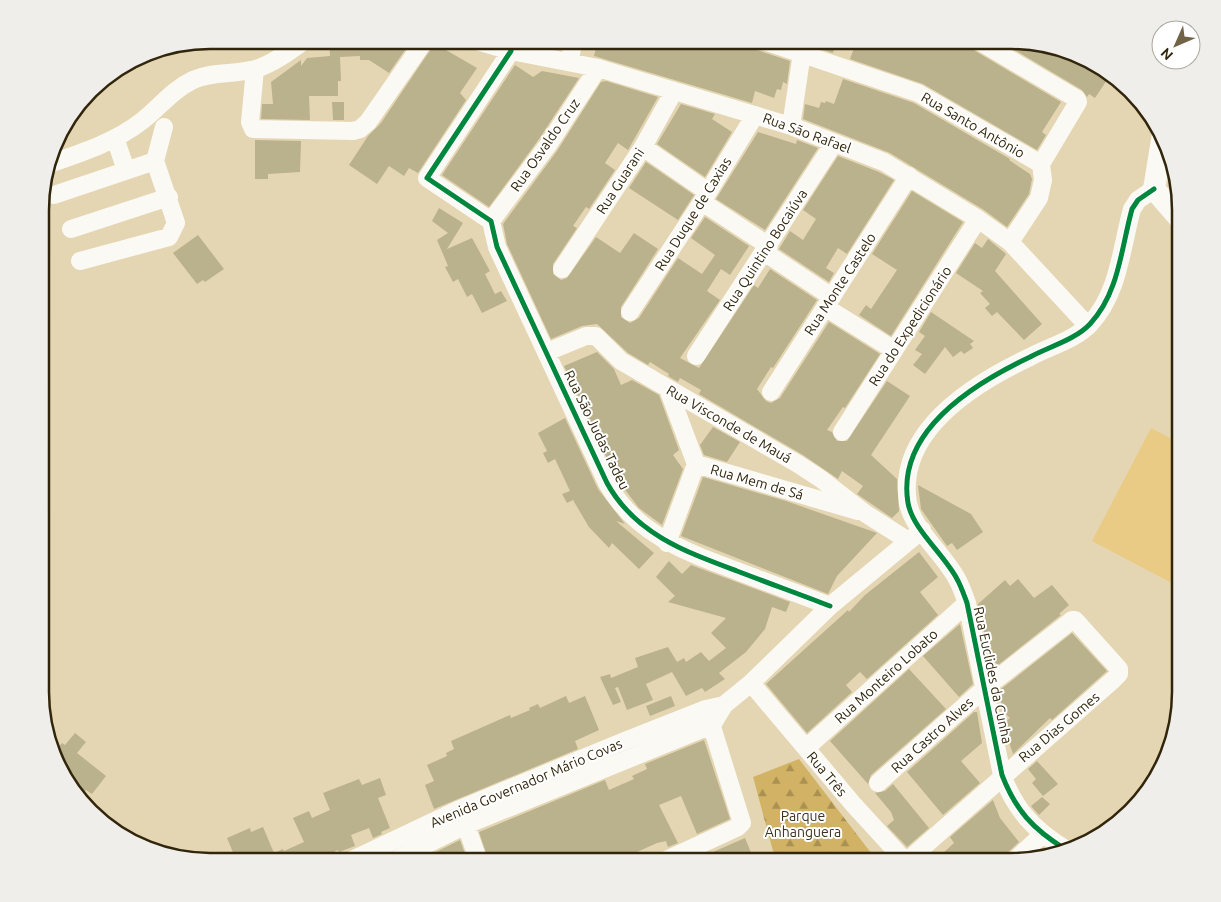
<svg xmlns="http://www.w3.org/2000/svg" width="1221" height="902" viewBox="0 0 1221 902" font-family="Ubuntu,sans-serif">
	<defs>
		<pattern id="forest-firs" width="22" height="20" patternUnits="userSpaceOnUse" patternTransform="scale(1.25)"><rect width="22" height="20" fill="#d2b365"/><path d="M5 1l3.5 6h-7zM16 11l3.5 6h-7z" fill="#ab9151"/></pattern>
	</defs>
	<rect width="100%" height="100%" fill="#e5d6b3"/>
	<path fill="url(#forest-firs)" d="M799,759L878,862H776L753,777Z"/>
	<path fill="#e9cb85" d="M1151,428L1181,444V588L1092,541Z"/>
	<path fill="#bab28c" d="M329,40H412L389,73L369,60H360V56L340,57L341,81H338V96H309L310,120L261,119L262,104H273L271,82L301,60V66L307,58L330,56Z
		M598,40H751L753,47L757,50L790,61L787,84L783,82L781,90L777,89L774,98L755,91L752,103L594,56Z
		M814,40H837L833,53L814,47Z
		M857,40H882L892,44L893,40H966L972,49L1061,102L1042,132L1046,135L1037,150L923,84L850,59Z
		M998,40H1022L1066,49L1104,72L1101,76L1107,80L1095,98L1089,94L1087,97L1082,90Z
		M435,43L449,47L446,50L477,68L460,93L466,100L418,173L409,168L404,176L389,166L377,184L349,165L368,136L381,123Z
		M515,65L533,77L542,71L579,78L539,139L489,207L442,175Z
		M843,79L914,103L1010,159L1009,160L1030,174L1032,179L1029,194L1007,227L984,210L890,153L803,119L805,104L819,108L821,102L825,103L826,101L834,104Z
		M606,81L658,97L628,150L618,143L605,163L615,170L589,209L586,207L573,226L577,228L553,264V274L561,280L567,278L596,237L620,253L634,233L658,249L621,307V317L630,323L639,318L678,258L702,274L715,255L691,238L705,217L749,246L730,275L721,269L707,291L720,300L680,358L699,368L754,285L758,288L770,269L817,300L773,368L771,367L757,389L766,401L771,403L780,398L829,322L880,354L845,408L843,407L827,430L832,432L837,441H847L887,381L910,396L871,455L897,479L899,511L892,518L857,494L863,486L842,471L838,479L803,455L699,394L701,390L680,378L678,382L668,376L669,374L650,362L648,365L628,353L597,324L582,326L551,339L507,244L503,224L557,151L601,82Z
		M332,102H344V120H333Z
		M681,104L715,114L712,119L732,132L705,177L657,144Z
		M758,132L796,144L797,140L818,148L765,230L716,199Z
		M255,140L301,141L300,172L268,174V179H255Z
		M838,156L879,172L894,180L847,254L838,248L826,268L834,273L829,282L779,249L790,231L803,240L816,219L803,210Z
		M646,162L694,195L678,220L629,188Z
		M912,191L963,222L891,336L859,315L866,305L871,309L897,270L872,254Z
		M439,208L463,223L447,249L472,238L490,271L485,274L495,294L501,291L507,301L482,313L472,294L467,297L458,279L453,282L445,267L448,266L437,240L448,233L432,221Z
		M198,235L224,269L205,282L203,280L197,284L173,253Z
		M988,239L1006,254L995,271L1042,324L1024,340L997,312L992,316L985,308L990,304L980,293L983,291L956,273L975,243L982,248Z
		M931,312L974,341L970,344L973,348L964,354L961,351L953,357L945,347L925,374L913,365L922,354L915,350L925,336L919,332Z
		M597,352L614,369L621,385L632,380L659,395L679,450L673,455L683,469L662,525L639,508L616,478L564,366Z
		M565,418L598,489L625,524L616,521L654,553L639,569L612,543L609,548L589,527L573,500L567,503L562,494L570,491L555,459L548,463L543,453L547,451L538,433Z
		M713,427L740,442L727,462L704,455L700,445Z
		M703,477L786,501L877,533L837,576L828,594L681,536Z
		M918,485L971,514L983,532L957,550L952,543L947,546L921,509Z
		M919,552L938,577L920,592L938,615L867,679L860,672L846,685L852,692L807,733L766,684L848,610L849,612L865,595Z
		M669,561L682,574L691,565L790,602L786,612L772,607L765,629L746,652L719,673L725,679L705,692L702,688L686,696L672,672L646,684L653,700L627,710L618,687L615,688L621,702L613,705L600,677L610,674L611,678L638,667L635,658L668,647L677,662L684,658L686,662L701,652L709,661L726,648L711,633L726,618L668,602L675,596L656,577Z
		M1018,579L1034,598L1052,585L1069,605L1059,614L1061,615L998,665L989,656L978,604L1005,580L1010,586Z
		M960,624L973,684L959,697L923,656Z
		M1072,633L1107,671L1052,720L1050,718L1013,754L1003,724L1010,718L1004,712L1000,698L998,700L996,693Z
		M909,669L946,709L871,775L868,784L830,741Z
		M566,696L569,703L585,696L599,730L575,741L578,749L434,809L425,785L434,781L427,765L447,756L446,753L454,749L451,741L510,715L511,718L530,710L529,708L538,704L540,708Z
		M671,696L675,706L650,716L646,706Z
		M974,712H977L982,743L961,761L980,783L943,815L907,772Z
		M75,733L86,742L77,753L106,776L92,794L86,790L82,796L73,789L63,777L54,752L62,743L65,745Z
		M704,740L730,819L697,834L681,796L659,805L678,843L668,847L666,841L657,843L626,857L628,862H489L479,832L605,780L609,790L634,779L632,776L647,769L645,764Z
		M1037,761L1058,784L1043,796L1032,783L1036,779L1028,769Z
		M380,778L386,795L378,798L390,828L381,832L382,834L373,838L369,828L351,835L355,846L339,852L338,850L312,862H237L227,838L250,828L251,832L263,827L274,853L283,849L284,851L304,842L293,818L309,811L312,818L330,810L323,793L359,779L362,785Z
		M893,784L929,828L907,847L887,826L894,820L891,812L875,793L885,791Z
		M1042,797L1050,804L1039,815L1031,806Z
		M993,800L1000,818L1019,842L1006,854L1004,862H933L954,843L950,837Z
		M745,838L755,862H690Z
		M460,840L468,862H416Z"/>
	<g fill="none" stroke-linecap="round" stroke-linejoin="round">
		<path stroke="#fbf9f4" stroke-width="18" d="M474,40L511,51L598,68L791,126L884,162L978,219L1010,242L1088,326
			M761,40L918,93L1041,164
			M977,40L1077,99L1078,102L1041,164L1043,180L1039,198L1010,242
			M511,51L427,178L491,221L497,247L607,483C635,534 686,552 737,571C768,583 799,594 830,606
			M569,62L574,40
			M255,69L250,122L253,129L353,131L360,129L368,122L425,40
			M791,126L804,40
			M115,138L126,170
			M643,147L708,192
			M49,164C81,153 115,142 142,121C159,108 172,90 193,80C213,71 234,75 256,69C274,63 290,51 305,40
			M54,195L155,161
			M702,202L769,246
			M491,221L548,145L598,68
			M71,229L169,197
			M764,252L832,297
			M80,261L169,237L176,223L155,161L164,127
			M562,269L643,147L674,91
			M825,307L894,350
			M630,312L702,202L755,115
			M547,352L586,336H596L621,361L798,464L821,479L866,514L907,540
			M696,356L834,143
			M668,389L696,464L858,511
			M771,392L909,176
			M842,432L978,219
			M667,543L696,464
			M751,683L853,804L906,862
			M806,748L967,603
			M878,783L985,688L1072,620H1075L1119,669V674L1113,680L906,862
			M462,814L479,862
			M1065,849C1033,829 1016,811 1002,775L967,603C964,595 961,586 957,579C944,554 913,530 908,503C896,431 975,383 1030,357C1048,347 1075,340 1090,324C1119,293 1121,249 1132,209L1138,200L1154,189
			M1014,861L1042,835
			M348,862L460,809L622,742L706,709L724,705
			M391,862L466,825L712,725L724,705L751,683L830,606L922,530
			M662,862L738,827L742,823L708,714"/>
		<path stroke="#fbf9f4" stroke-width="22" d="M1163,134L1154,189L1181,220"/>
		<g stroke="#fff" stroke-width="8">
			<path id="cycleway" d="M511,51L427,178L491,221L497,247L607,483C635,534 686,552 737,571C768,583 799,594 830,606
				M1065,849C1033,829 1016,811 1002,775L967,603C964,595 961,586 957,579C944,554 913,530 908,503C896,431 975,383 1030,357C1048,347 1075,340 1090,324C1119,293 1121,249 1132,209L1138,200L1154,189"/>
		</g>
		<use href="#cycleway" stroke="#00873e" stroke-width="5"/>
	</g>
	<g text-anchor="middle" stroke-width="4" stroke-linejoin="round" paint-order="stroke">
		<g font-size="14" fill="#31250b" stroke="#fff">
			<text transform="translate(973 125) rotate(30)" y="5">Rua Santo Antônio</text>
			<text transform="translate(807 133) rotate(20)" y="5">Rua São Rafael</text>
			<text transform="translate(545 145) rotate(-55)" y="5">Rua Osvaldo Cruz</text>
			<text transform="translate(620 181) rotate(-57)" y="5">Rua Guarani</text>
			<text transform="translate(693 214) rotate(-58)" y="5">Rua Duque de Caxias</text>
			<text transform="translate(765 250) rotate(-57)" y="5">Rua Quintino Bocaiúva</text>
			<text transform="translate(840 284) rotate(-57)" y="5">Rua Monte Castelo</text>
			<text transform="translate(910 326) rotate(-57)" y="5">Rua do Expedicionário</text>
			<text transform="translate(729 424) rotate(30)" y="5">Rua Visconde de Mauá</text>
			<text transform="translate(597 430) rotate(64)" y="5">Rua São Judas Tadeu</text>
			<text transform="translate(757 482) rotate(16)" y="5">Rua Mem de Sá</text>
			<text transform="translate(993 675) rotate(78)" y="5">Rua Euclides da Cunha</text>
			<text transform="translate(886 676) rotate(-42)" y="5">Rua Monteiro Lobato</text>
			<text transform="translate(1059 727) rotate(-40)" y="5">Rua Dias Gomes</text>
			<text transform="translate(932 735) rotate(-42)" y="5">Rua Castro Alves</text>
			<text transform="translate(827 774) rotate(50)" y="5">Rua Três</text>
			<text transform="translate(526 783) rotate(-23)" y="5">Avenida Governador Mário Covas</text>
		</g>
		<g font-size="14" fill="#3c321b" stroke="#fff">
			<text x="803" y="821">Parque<tspan x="803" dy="16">Anhanguera</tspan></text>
		</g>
	</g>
	<path d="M0 0H1221V902H0ZM210 49H1011A161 161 0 0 1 1172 210V692A161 161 0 0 1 1011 853H210A161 161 0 0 1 49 692V210A161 161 0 0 1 210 49Z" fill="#efeeeb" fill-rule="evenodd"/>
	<path fill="none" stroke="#31250b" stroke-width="2.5" d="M210 49H1011A161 161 0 0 1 1172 210V692A161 161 0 0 1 1011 853H210A161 161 0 0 1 49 692V210A161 161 0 0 1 210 49Z"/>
	<g transform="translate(1176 45) rotate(225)"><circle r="24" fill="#ffffff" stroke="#ada89d"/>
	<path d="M0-4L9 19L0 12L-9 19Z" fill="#706346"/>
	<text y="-8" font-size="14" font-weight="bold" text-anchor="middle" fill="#31250b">N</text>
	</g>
</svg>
